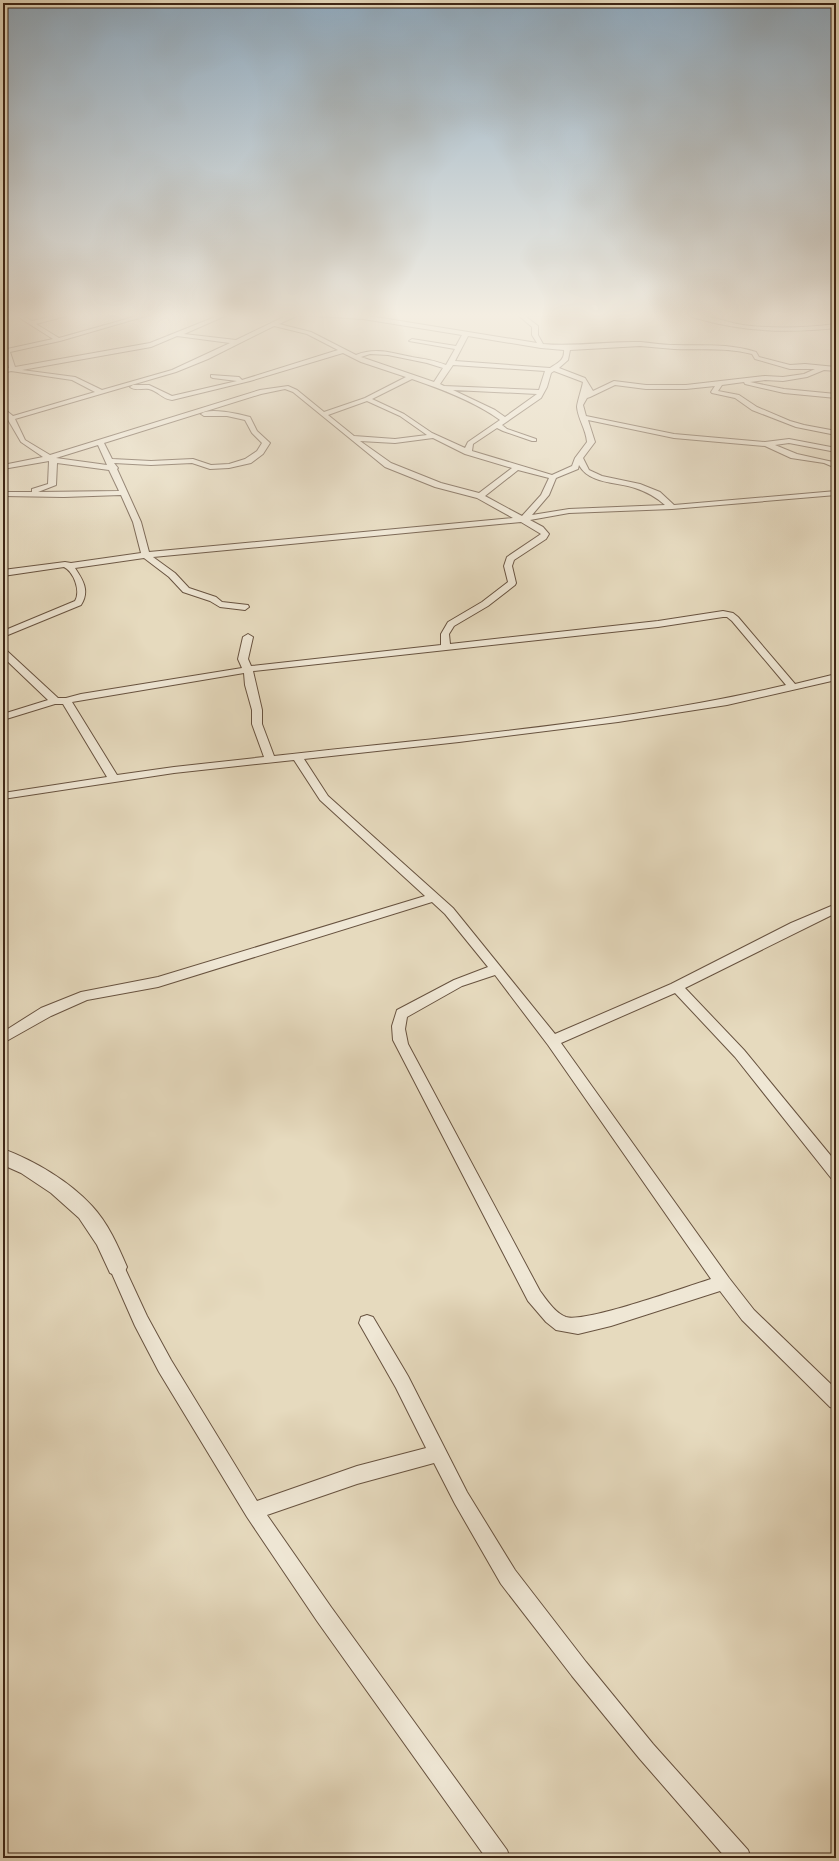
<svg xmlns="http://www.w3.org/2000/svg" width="839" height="1861" viewBox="0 0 839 1861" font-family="'EB Garamond',serif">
	<rect width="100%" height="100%" fill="#e6dabe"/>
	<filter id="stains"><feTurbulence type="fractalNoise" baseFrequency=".005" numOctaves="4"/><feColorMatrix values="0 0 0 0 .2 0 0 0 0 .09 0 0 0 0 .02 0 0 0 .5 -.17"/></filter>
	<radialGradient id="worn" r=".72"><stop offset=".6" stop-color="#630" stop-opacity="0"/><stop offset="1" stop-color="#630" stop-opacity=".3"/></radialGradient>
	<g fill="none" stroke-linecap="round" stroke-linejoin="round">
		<g stroke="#685340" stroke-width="2">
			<path id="minor" d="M12,313H18L32,321L67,313H75L74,314L36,324L59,338L148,313H156L60,341L10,352L15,367L150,343L225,313H232L184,334L236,340L292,313H318L363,315L537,343L532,335V327L518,315H478L475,313H565L562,315L525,316L538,326V335L543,344C576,347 608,341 641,342C652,343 663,345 674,345C704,346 727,343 756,352L759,357L790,365L805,364L836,367V371L824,370L807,377L783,381L765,380L750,382L784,389L836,394V398L784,393L745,384L744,382L722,385L718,391L739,395L757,407L790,421L804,425L836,431V435L796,427L752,410L735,398L712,393L711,392L715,386L686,389H646L615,385L590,397L587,398L583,405L586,416L674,434L765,442L789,439L836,448V452L789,443L775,445L797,454L833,462L836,463V468L824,463L791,458L765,446L674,438L588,420L595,442L583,458L589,470L602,476L640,484L660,492L674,505L836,491V495L672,509L569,513L530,520L543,527L549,534L546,539L514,560L512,566L516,583L515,585L488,606L454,626L449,634L450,644L658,621L723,611L733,613L738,617L795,684L836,674V680L727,705L618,722L459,742L304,759L328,796L453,908L555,1034L671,984L791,923L836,904V913L685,988L744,1050L836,1162V1179L831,1178L735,1057L675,993L561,1043L729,1278L754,1310L836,1389V1409L830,1407L742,1320L720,1291L611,1326L578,1334L556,1330L546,1322L528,1301L393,1040L392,1026L397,1010L454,980L488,967L445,914L432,902L158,987L87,1000L51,1016L3,1043V1032L41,1008L81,992L158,977L425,896L320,800L294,760L174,773L3,799V793L107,777L63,704H55L3,720V714L48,700L3,657V649L6,650L58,698H66L81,694L242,668L238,659L243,637L248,634L253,637L248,659L251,666L441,645V634L448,622L482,602L508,582L504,566L507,557L541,534L521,522L153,557L175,573L189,588L216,597L222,602L248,605L249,607L245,610L220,607L210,601L183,592L169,577L144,558L75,568C83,580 90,591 81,605L3,637V631L75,601C81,591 74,572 64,567L3,576V570L65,562L71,563L141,553L133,522L121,495L64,497L3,496V492H32V489L48,484L49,461L3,469V465L43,457L21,442L7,418L3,413V408L13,416L95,392L72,380L11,371L3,373V369L9,368L6,356L3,352V347L7,349L53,339ZM299,315L363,319L462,335L456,346L412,339L409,341L455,349L446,365C434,360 424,359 412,357C391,353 376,347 356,355L311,332L279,324ZM274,326L307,334L338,350L242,380L239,377L211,375V377L213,378L237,381L172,396L149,385H133L130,387C135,391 142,388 149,389C158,391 162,399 172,400L250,381L343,353L361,362L406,377L365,398L324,412L297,390L288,386L260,390L50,455L25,440L15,419L176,372L208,359ZM177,336L230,343L172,370L102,390L75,377L22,370L151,347ZM468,336L541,348L564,350C565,360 558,363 550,368L455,361ZM640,346C651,347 663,348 674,349C701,350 726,347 752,354L755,359L790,369H815L804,374L783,377L765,376L686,385H646L614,381L593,391L585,378L559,368L568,360L570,350ZM370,354L388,355L427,363L443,368L434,382L361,357ZM453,365L545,371L539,390L444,386L440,384ZM554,371L583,382C582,388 577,403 577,407C578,419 586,429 587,442L575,458L572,466L552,475L472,451L473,444L497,428L503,431L532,441H536V439L507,429L502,425L541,398L547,387L551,373ZM412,379C441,389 476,402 500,420L468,442L465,448L432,433L404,414L372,399ZM285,389L293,392L385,467L435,487L477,498L513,518L149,552L141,522L117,469L118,468L114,463L151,465L192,463L210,469L229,468L251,463L263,454L270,443L257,431L250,417C239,414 209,407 201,414L204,416H227L245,420L252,433L262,443L257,451L245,459L229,464L211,465L193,459L151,461L112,459L104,443L261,394ZM453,390L537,394L505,417L495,410ZM367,401L400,416L427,435L395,439L354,436L328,415ZM433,438L465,454L512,468L479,493L441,483L391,463L360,441L395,443ZM98,445L107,465L56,458ZM57,463L109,470L119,491L38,492L56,485ZM579,465C589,484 617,482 635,488C647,492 656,497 665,505L569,509L532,515L549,495L556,478L578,469ZM518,470L549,478L541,495L522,516L485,496ZM723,617H727L732,621L786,685C619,724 444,737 274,756L262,724V710L253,671L658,627ZM244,673L245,685L252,710V724L264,757L174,767L117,775L72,702ZM495,975L548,1045L711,1279C685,1287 586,1323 566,1317C555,1313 546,1299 540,1291L408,1044L405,1029L407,1017L462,986Z
				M683,313C697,311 727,323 743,325C774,329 805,328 836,324V328C792,333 746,332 703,320C697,318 689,317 683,313Z
				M117,1260L122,1262L147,1316L171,1360L257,1501L357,1466L426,1448L396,1388L359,1323L361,1317L367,1315L373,1317L408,1376L467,1492L515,1570L586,1662L653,1744L748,1850L751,1858H726L639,1758L572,1676L501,1584L455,1504L434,1463L357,1484L267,1515L331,1607L507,1850L510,1858H486L317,1621L247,1517L159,1372L135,1326L109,1267L112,1262Z"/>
		</g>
		<g stroke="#685340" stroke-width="2">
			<path id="tertiary" d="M3,1149C35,1161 69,1181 92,1206C108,1223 118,1246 127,1267L124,1273L117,1276L110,1273L97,1245L79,1218L51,1193L21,1173L3,1165Z"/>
		</g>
		<use href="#minor" fill="#efe7d5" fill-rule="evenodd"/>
		<use href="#tertiary" fill="#efe7d5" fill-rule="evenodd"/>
	</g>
	<linearGradient id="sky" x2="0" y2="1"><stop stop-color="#90abc0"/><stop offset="0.55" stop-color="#f4eee2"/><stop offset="1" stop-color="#f4eee2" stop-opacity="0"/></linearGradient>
	<rect width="839" height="573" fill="url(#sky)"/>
	<rect width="839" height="1861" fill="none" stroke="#e6dabe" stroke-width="16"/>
	<rect x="4" y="4" width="831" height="1853" fill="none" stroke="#3e2616" stroke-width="2"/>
	<rect x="8" y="8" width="823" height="1845" fill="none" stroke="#3e2616"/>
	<rect width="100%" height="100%" filter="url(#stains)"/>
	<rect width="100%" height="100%" fill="url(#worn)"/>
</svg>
